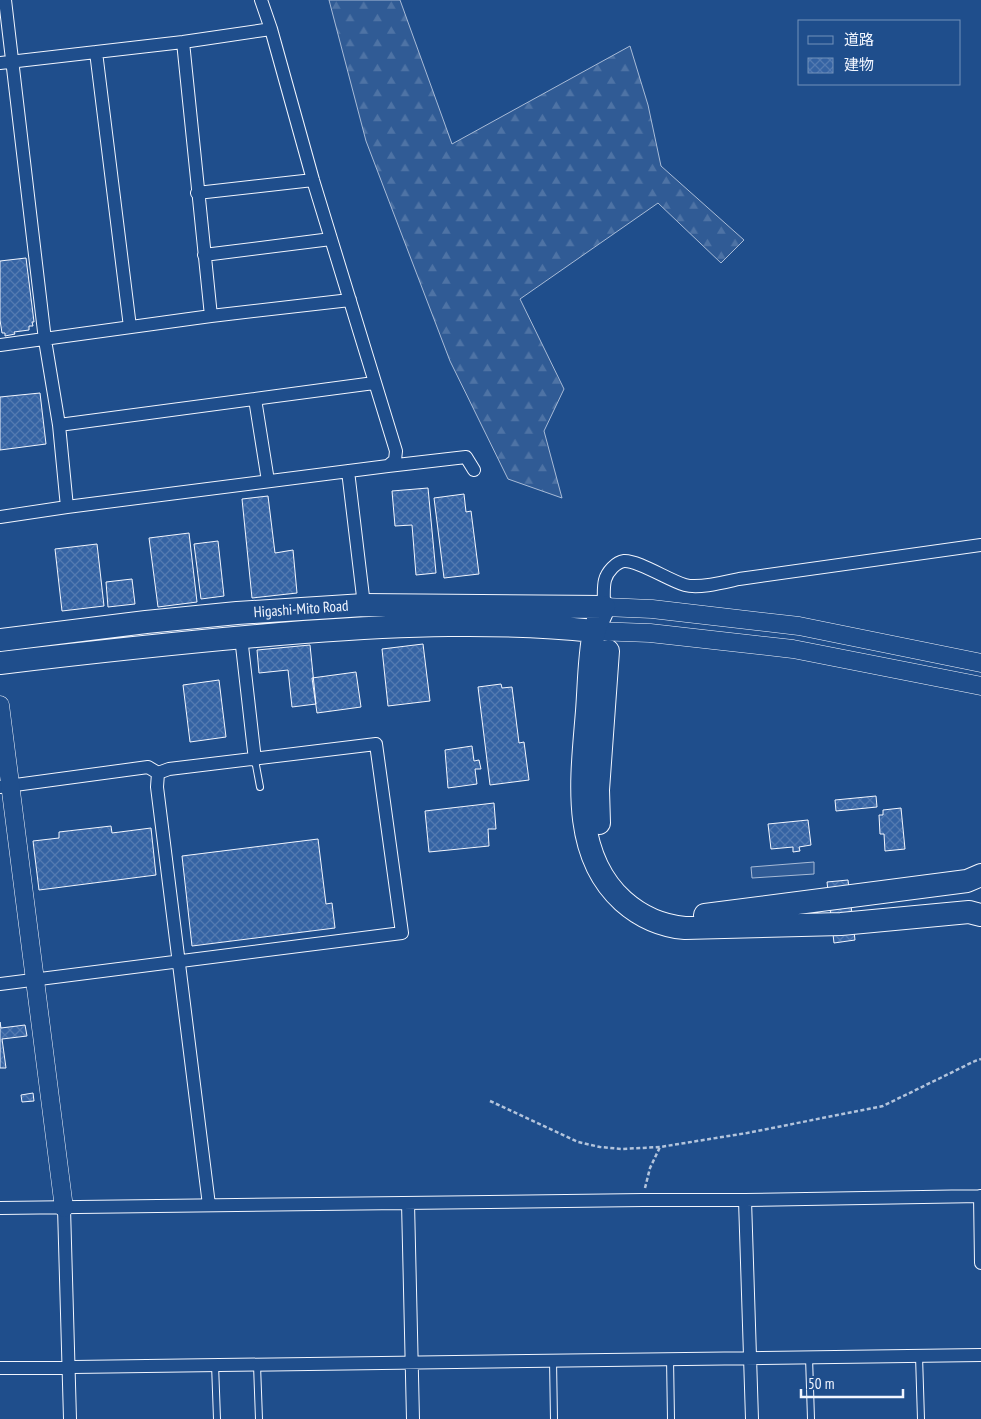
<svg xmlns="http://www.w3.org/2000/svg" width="981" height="1419" viewBox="0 0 981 1419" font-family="'PT Sans Narrow','Noto Sans JP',sans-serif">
	<defs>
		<pattern id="forest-firs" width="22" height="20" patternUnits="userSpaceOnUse" patternTransform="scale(1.25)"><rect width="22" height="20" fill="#305b95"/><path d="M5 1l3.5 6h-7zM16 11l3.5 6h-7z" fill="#4e73a5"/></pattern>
		<pattern id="building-cross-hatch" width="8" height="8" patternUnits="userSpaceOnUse" patternTransform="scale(1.25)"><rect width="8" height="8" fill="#3563a3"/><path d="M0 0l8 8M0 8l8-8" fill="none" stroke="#537ab1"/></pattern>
	</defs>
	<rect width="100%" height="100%" fill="#1f4e8c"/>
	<path fill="#305b95" stroke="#a8bbd7" d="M814,862V874L752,878L751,867Z"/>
	<path fill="url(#forest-firs)" stroke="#a8bbd7" d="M329,0H400L452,144L630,46L648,105L661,166L744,240L721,263L658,203L520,299L564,389L544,431L562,498L508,479L450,361L366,141Z"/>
	<path fill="url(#building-cross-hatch)" stroke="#f2f6ff" d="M26,258L34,322H32L33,326H29V330L14,332L15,334L5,336V333H2L0,320V261Z
		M40,393L46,444L0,450V397Z
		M428,488L436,573L416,575L412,525L395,526L392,491Z
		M464,494L466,512L471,511L479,574L444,578L434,498Z
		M268,496L275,553L293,550L297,593L252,598L242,499Z
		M189,533L197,602L158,607L149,538Z
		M218,541L224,596L201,599L194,544Z
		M97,544L104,606L62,611L55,549Z
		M132,579L135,604L108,607L106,582Z
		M423,644L430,701L388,706L382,649Z
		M310,645L316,704L292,707L288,670L259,673L257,650Z
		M356,672L361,707L317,713L312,678Z
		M219,680L226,737L190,742L183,685Z
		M501,684L502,688L512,687L519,743L524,742L529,780L490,785L478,687Z
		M472,746L474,761L479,760L481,769H475L477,784L448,788L445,750Z
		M876,796L877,807L836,811L835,800Z
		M494,803L496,829H488L489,846L429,852L425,811Z
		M901,808L905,849L885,851L884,834H880L879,815H883V810Z
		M808,820L811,845L799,847L800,851L793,852V847L771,849L768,824Z
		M111,826L112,833L151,828L156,875L39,890L33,841L59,838V832Z
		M318,839L326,904L332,903L335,928L192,946L182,856Z
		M848,880L855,940L834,943L827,882Z
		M0,1022L1,1028L25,1025L27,1036L2,1039L6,1068H0Z
		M33,1093L34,1101L22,1102L21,1095Z"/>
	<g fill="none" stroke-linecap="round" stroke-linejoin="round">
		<g stroke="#f2f6ff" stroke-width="8">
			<path id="lane" d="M255,760L260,787
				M919,1356L921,1419
				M809,1357L811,1419
				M670,1358L671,1419
				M553,1360L554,1419
				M215,1364L217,1419
				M257,1365L259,1419"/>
		</g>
		<g stroke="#f2f6ff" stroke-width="14">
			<path id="street" d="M5,0L45,340L59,425L67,507
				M183,42L211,316
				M96,52L130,327
				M0,63L183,42L271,29
				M197,193L313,180
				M204,255L331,239
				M0,345L211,316L350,300
				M255,399L268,481
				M59,425L374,383
				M388,466L466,457L474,470
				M348,471L364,605
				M0,517L67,507L388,466L395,460L396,451L313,180L271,29L261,0
				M604,607C604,598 603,588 605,580C607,572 616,562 624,561C638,560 670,581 685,585C699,589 725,582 739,579L981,545
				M241,637L255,760
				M0,787L148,767L158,773
				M0,984L402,933L376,744L169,769L158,773L157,787L209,1205
				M980,1196L981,1263
				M745,1200L752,1419
				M408,1203L413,1419
				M0,1208L643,1200H745L981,1196
				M64,1208L70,1419
				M0,1368L981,1355"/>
		</g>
		<g stroke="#f2f6ff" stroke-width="19">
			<path id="secondary" d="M604,607L652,609L799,626L981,663
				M594,631L650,633L793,649L981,686
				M0,705L64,1208"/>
		</g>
		<g stroke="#f2f6ff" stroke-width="24">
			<path id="highway" d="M604,607C601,615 596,623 594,632C589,657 589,685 587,711C582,775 570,853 623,901C641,917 661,926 685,928L841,924L969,912L981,915
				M0,640L146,622L237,613L364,605L604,607
				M0,663C101,651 202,640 304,632C400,625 498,621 594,631
				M599,823L598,790L608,651
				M705,915L967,881L981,875"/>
		</g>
		<path stroke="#b3c4dc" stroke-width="2.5" stroke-dasharray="4 2.5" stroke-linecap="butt" d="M490,1101L578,1142L600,1147L621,1149L660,1147L747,1133L883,1106L975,1061L981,1059
			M645,1188L650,1168L660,1147"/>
		<use href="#lane" stroke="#1f4e8c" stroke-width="6"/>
		<use href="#street" stroke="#1f4e8c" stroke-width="12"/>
		<use href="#secondary" stroke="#1f4e8c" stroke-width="18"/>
		<use href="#highway" stroke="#1f4e8c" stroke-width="22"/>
	</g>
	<g text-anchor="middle" stroke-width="4" stroke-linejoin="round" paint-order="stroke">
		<g font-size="15" fill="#f2f6ff" stroke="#1f4e8c">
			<text transform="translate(301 609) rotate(-4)" y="5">Higashi-Mito Road</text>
		</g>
	</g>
	<rect x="798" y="20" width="162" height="65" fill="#1f4e8c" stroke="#7391ba"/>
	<rect x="808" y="36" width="25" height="8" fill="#1f4e8c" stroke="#7391ba"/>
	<text x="844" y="45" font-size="15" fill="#f2f6ff">道路</text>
	<rect x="808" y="58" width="25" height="15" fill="url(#building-cross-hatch)" stroke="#7391ba"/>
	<text x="844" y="70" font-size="15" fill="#f2f6ff">建物</text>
	<path d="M801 1389v8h102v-8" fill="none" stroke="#f2f6ff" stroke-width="2.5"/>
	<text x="808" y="1389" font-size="15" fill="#f2f6ff" stroke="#1f4e8c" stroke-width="4" paint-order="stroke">50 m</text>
</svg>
